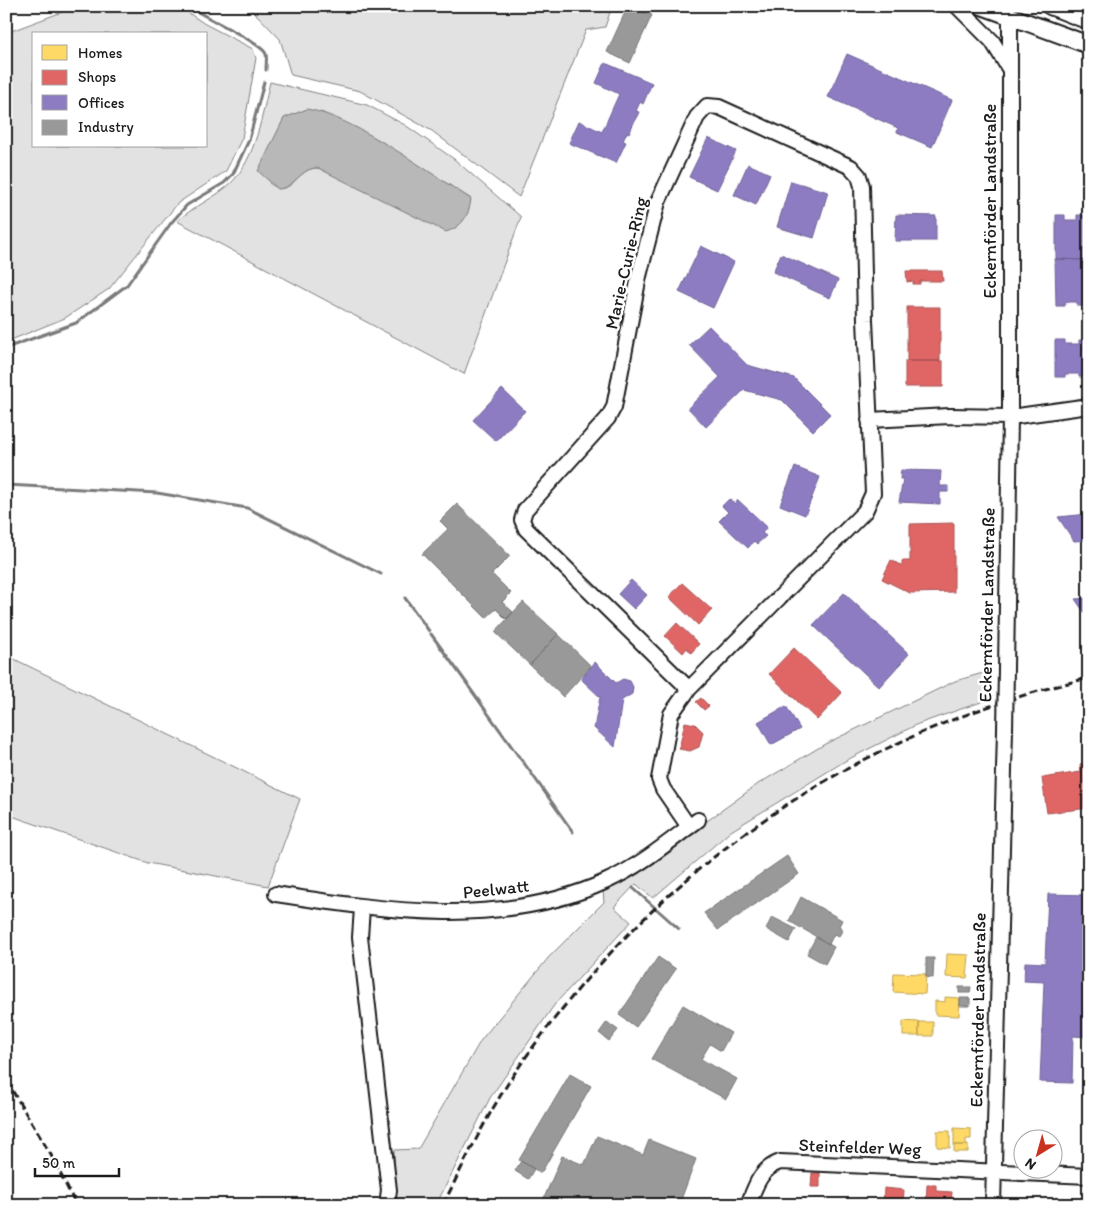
<svg xmlns="http://www.w3.org/2000/svg" width="1095" height="1211" viewBox="0 0 1095 1211" font-family="Itim,sans-serif">
	<rect width="100%" height="100%" fill="#fff"/>
	<filter id="ink" filterUnits="userSpaceOnUse"><feTurbulence type="fractalNoise" baseFrequency=".02" numOctaves="2"/><feDisplacementMap in="SourceGraphic" scale="10" xChannelSelector="R" yChannelSelector="G"/><feConvolveMatrix kernelMatrix="1 2 1 2 8 2 1 2 1" color-interpolation-filters="sRGB"/></filter>
	<g filter="url(#ink)">
		<path fill="#e2e2e2" stroke="#7f7f7f" fill-rule="evenodd" d="M78,6H178L205,24L253,49L256,58L242,138L226,171L178,203L109,289L65,318L6,342V33ZM34,34H206V146H34Z
			M245,6H612L605,27L586,30L519,197L432,131L360,91L291,75L280,39L258,16Z
			M270,82L367,105L405,125L454,159L521,217L464,374L177,221C193,207 215,198 231,183C256,158 262,115 270,82ZM321,112L377,139L471,199L318,168C295,167 293,201 269,183Z
			M6,655L300,799L268,886L148,863L6,814Z
			M990,671L987,700L918,724L845,761L731,831L653,898L636,884L614,907L631,922L555,1004L490,1098L436,1205H405L395,1200L394,1150L418,1149L481,1040L549,957L604,902L603,890L656,858L758,784L825,744L955,681Z"/>
		<path fill="#b8b8b8" stroke="#7a7a7a" d="M307,109C356,118 428,172 471,199C469,216 462,227 446,232L318,168C301,167 294,189 278,189L258,171L284,118Z"/>
		<path fill="#ffd966" stroke="#bba050" d="M947,954L969,955L967,978L946,977Z
			M894,973L926,974L925,994L893,992Z
			M945,997L960,998L959,1016L935,1015V1001L945,1002Z
			M903,1021L919,1022V1036H903Z
			M919,1022H933V1036H919Z
			M954,1128L971,1129V1139H966V1145H954Z
			M937,1131H950V1148L937,1147Z
			M954,1145H968V1152H954Z"/>
		<path fill="#e06666" stroke="#a55050" d="M906,271H942L943,281H920V284H913V281L907,282Z
			M907,307H940V361H907Z
			M905,361H943V387H905Z
			M954,523V592L910,593L882,579L891,560L902,566V561H910V524Z
			M682,583L712,610L698,625L669,597Z
			M677,623L699,644L691,653L687,648L683,653L665,636Z
			M794,648L842,693L817,720L769,674Z
			M701,698L709,706L704,710L696,702Z
			M685,722L695,724L703,732L699,747L690,751L679,749Z
			M1087,756H1089V808L1047,813L1042,778L1081,772L1080,764L1088,763Z
			M812,1173H820V1187H811Z
			M927,1185H936V1191L952,1192L951,1205H926Z
			M884,1188L904,1190L903,1205H883Z
			M767,1200L818,1203V1205H767Z"/>
		<path fill="#8e7cc3" stroke="#6c5f91" d="M847,54L952,100L932,147L897,132L898,128L828,97Z
			M605,63L652,83L643,104L640,102L636,111L639,112L629,133L627,132L623,141L626,142L616,163L569,143L579,121L602,132L619,94L596,83Z
			M708,138L736,151L717,190L689,177Z
			M748,164L770,174L756,205L734,195Z
			M791,181L828,192L814,238L777,227Z
			M896,215L936,216V241H895Z
			M1056,215H1065V220H1077V215H1086V260L1056,259Z
			M701,246L734,262L713,308L679,292Z
			M781,254L838,280L830,298L773,272Z
			M1055,259L1088,260L1086,306H1077V302H1065V306H1056Z
			M709,326L747,365L794,378L830,414L813,431L782,400L744,390L706,427L688,408L720,377L689,345Z
			M1055,340H1065V344H1079V340H1089V377H1079V374H1065V377H1055Z
			M502,389L525,411L496,441L473,420Z
			M795,467L820,477L805,515L780,505Z
			M901,470L941,471L940,486H948V492H940V504L899,502L903,479H900Z
			M729,499L735,504L738,500L767,527L762,533L766,536L757,544L754,541L748,548L719,521L728,512L722,506Z
			M1089,514V540L1074,541L1058,517Z
			M631,580L647,595L634,609L618,594Z
			M844,593L909,654L879,687L813,625Z
			M1089,598V619L1075,599Z
			M595,662L616,683L623,679L630,681L633,687L632,694L622,700L615,747L594,728L600,697L581,679Z
			M786,706L800,729L771,745L758,722Z
			M1048,894L1089,895V1037L1073,1036L1072,1083L1040,1082L1044,982L1024,981L1025,962L1045,963Z"/>
		<path fill="#999" stroke="#747474" d="M628,6L652,15L630,63L607,52Z
			M457,504L510,556L492,574L511,593L502,602L513,612L506,619L496,609L486,618L422,554L448,529L440,521Z
			M523,602L558,634L530,665L495,632Z
			M558,634L591,666L563,697L530,665Z
			M787,856L799,874L718,930L704,913Z
			M801,897L842,920L839,926L843,929L839,936L834,934L829,944L789,921Z
			M772,917L796,929L789,942L766,929Z
			M816,937L834,947L825,964L807,954Z
			M658,957L676,969L636,1027L619,1015Z
			M926,958H934L933,978L926,977Z
			M959,987H971L970,993H959Z
			M960,998H970V1006H960Z
			M683,1005L731,1033L721,1051L710,1044L701,1059L737,1079L726,1099L651,1059Z
			M607,1022L618,1030L609,1041L599,1033Z
			M570,1074L591,1086L541,1173L519,1160Z
			M597,1136L643,1155L649,1140L696,1159L679,1205H541L562,1156L584,1165Z
			M521,1161L534,1169L528,1179L515,1171Z"/>
		<g fill="none" stroke-linecap="round" stroke-linejoin="round">
			<path stroke="#7a7a7a" stroke-width="3" d="M188,6C202,16 262,43 266,54C267,58 266,65 266,70
				M6,348L76,323L127,285L171,223L187,205L224,183L233,174L249,140L264,82
				M6,485L157,493L247,508L381,574
				M405,598L429,631
				M431,634L468,685
				M469,687L522,761
				M524,763L573,832
				M633,888L679,929"/>
			<g stroke="#1c1c1c" stroke-width="18">
				<path id="minor" d="M957,6L992,41L1010,70
					M869,420L950,416L1010,417L1089,406
					M1006,668L1010,417V15
					M689,827L663,789L659,779L671,714L689,689L865,511L873,493L865,320L862,186L859,176L851,167L719,107L707,106L697,117L658,202L639,276L614,407L608,418L525,510L522,520L526,529L689,689
					M276,894C387,911 502,929 607,881C640,866 670,841 698,820
					M362,908L360,937L389,1190L387,1205
					M748,1205C755,1187 760,1169 780,1162L1089,1176
					M993,1205L1005,730"/>
			</g>
			<g stroke="#1c1c1c" stroke-width="20">
				<path id="major" d="M982,6L1089,45
					M1050,6L1089,21"/>
			</g>
			<use href="#minor" stroke="#fff" stroke-width="14"/>
			<use href="#major" stroke="#fff" stroke-width="16"/>
			<path stroke="#1c1c1c" stroke-width="3" stroke-dasharray="8 4" stroke-linecap="butt" d="M6,1080L51,1155L76,1205
				M443,1205C467,1157 490,1108 521,1064C659,866 853,732 1089,678"/>
			<g stroke="#1c1c1c" stroke-width="18" stroke-linecap="butt">
				<path id="minor-bridge" d="M1005,730L1006,668"/>
			</g>
			<use href="#minor-bridge" stroke="#fff" stroke-width="14"/>
		</g>
	</g>
	<g text-anchor="middle" stroke-width="5" stroke-linejoin="round" paint-order="stroke">
		<g font-size="18" fill="#1c1c1c" stroke="#fff">
			<text transform="translate(990 201) rotate(-90)" y="6">Eckernförder Landstraße</text>
			<text transform="translate(626 263) rotate(-77)" y="6">Marie-Curie-Ring</text>
			<text transform="translate(987 605) rotate(-89)" y="6">Eckernförder Landstraße</text>
			<text transform="translate(496 889) rotate(-6)" y="6">Peelwatt</text>
			<text transform="translate(978 1010) rotate(-89)" y="6">Eckernförder Landstraße</text>
			<text transform="translate(860 1147) rotate(2)" y="6">Steinfelder Weg</text>
		</g>
	</g>
	<rect width="1095" height="1211" fill="none" stroke="#fff" stroke-width="25"/>
	<rect x="12" y="12" width="1070" height="1186" fill="none" stroke="#1c1c1c" stroke-width="2" filter="url(#ink)"/>
	<rect x="32" y="32" width="175" height="115" fill="#ffffff" stroke="#a4a4a4"/>
	<rect x="42" y="45" width="25" height="15" fill="#ffd966" stroke="#a4a4a4"/>
	<text x="78" y="58" font-size="15" fill="#1c1c1c">Homes</text>
	<rect x="42" y="70" width="25" height="15" fill="#e06666" stroke="#a4a4a4"/>
	<text x="78" y="82" font-size="15" fill="#1c1c1c">Shops</text>
	<rect x="42" y="95" width="25" height="15" fill="#8e7cc3" stroke="#a4a4a4"/>
	<text x="78" y="108" font-size="15" fill="#1c1c1c">Offices</text>
	<rect x="42" y="120" width="25" height="15" fill="#999999" stroke="#a4a4a4"/>
	<text x="78" y="132" font-size="15" fill="#1c1c1c">Industry</text>
	<g transform="translate(1038 1154) rotate(217)"><circle r="24" fill="#ffffff" stroke="#a4a4a4"/>
	<path d="M0-4L9 19L0 12L-9 19Z" fill="#c8321e"/>
	<text y="-8" font-size="14" font-weight="bold" text-anchor="middle" fill="#1c1c1c">N</text>
	</g>
	<path d="M35 1168v8h84v-8" fill="none" stroke="#1c1c1c" stroke-width="2.5"/>
	<text x="42" y="1168" font-size="15" fill="#1c1c1c" stroke="#ffffff" stroke-width="4" paint-order="stroke">50 m</text>
</svg>
